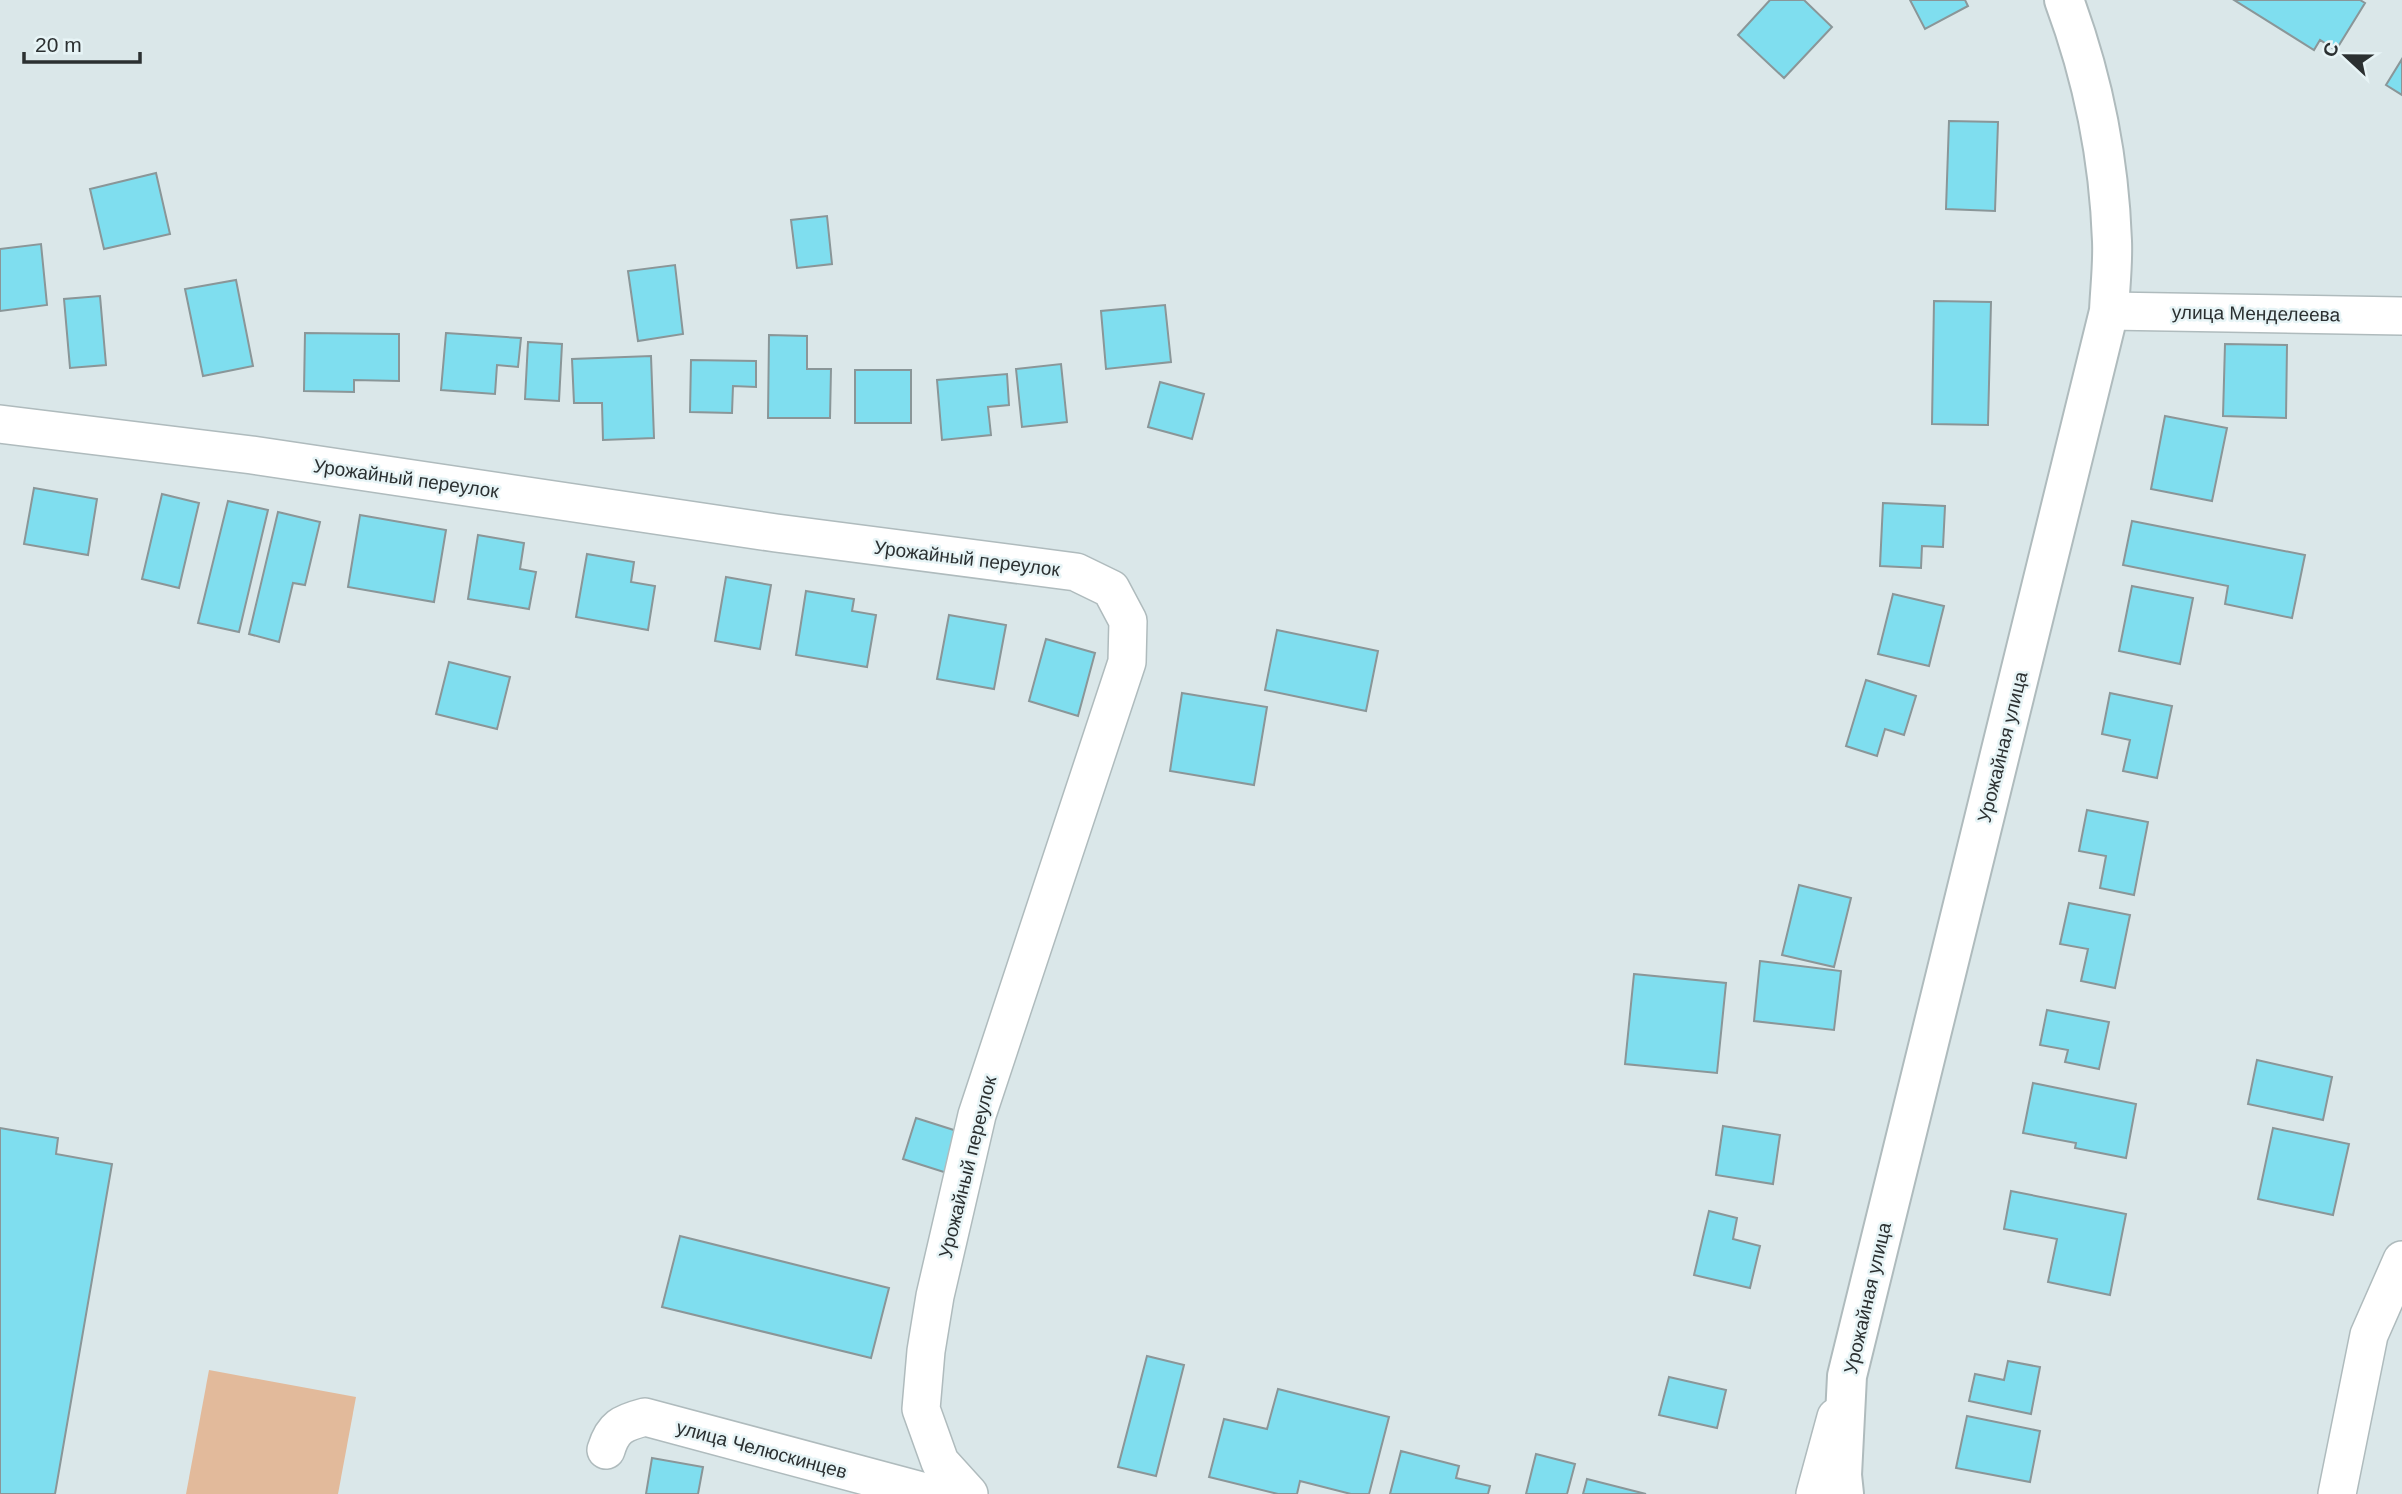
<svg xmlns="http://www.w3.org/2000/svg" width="2402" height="1494" viewBox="0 0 2402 1494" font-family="Arial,sans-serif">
	<rect width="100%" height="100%" fill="#dae7e9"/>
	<path fill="#e2ba9b" d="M209,1370L356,1397L338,1494H186Z"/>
	<path fill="#7fdeef" stroke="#8a9698" stroke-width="2" d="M1770,0H1804L1832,27L1784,78L1738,35Z
		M1910,0H1965L1968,6L1925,29Z
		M2234,0H2360L2365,3L2336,50L2320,40L2314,50Z
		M2402,59V95L2386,85Z
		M1949,121L1998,122L1995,211L1946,209Z
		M156,173L170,234L104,249L90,189Z
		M827,216L832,264L797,268L791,220Z
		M41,244L47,305L0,311V249Z
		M675,265L683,334L638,341L628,271Z
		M236,280L253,366L203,376L185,289Z
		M100,296L106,365L70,368L64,299Z
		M1934,301L1991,302L1988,425L1932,424Z
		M1165,305L1171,362L1106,369L1101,311Z
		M305,333L399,334V381L354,380V392L304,391Z
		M446,333L521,338L518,367L497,365L495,394L441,390Z
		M769,335L807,336V369H831L830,418H768Z
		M528,342L562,344L559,401L525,399Z
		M2225,344L2287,345L2286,418L2223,416Z
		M651,356L654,438L603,440L602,403H574L572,359Z
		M691,360L756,361V387L733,386L732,413L690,412Z
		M1061,364L1067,422L1022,427L1016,369Z
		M855,370H911V423H855Z
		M1007,374L1009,405L988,407L991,435L942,440L937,380Z
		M1160,382L1204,394L1192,439L1148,427Z
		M2165,416L2227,428L2212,501L2151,489Z
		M34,488L97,499L88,555L24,544Z
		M162,494L199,503L179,588L142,579Z
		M228,501L268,510L239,632L198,623Z
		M1883,503L1945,506L1943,547L1922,546L1921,568L1880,566Z
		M278,512L320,522L305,585L293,583L279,642L249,634Z
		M360,515L446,530L434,602L348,587Z
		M2132,521L2305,555L2292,618L2225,604L2228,586L2123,565Z
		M478,535L524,543L520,569L536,572L529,609L468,599Z
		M587,554L634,562L631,582L655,586L648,630L576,617Z
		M726,577L771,585L760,649L715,641Z
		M2132,586L2193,598L2180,664L2119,651Z
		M806,591L854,599L852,611L876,615L867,667L796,655Z
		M1893,594L1944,606L1929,666L1878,654Z
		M949,615L1006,625L994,689L937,679Z
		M1277,630L1378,651L1366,711L1265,690Z
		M1046,639L1095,653L1078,716L1029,701Z
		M449,662L510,677L497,729L436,714Z
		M1866,680L1916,696L1904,735L1885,729L1877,756L1846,746Z
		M1182,693L1267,707L1254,785L1170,771Z
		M2110,693L2172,706L2157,778L2123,771L2130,740L2102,734Z
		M2087,810L2148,822L2134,895L2100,888L2106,856L2079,851Z
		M1799,885L1851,898L1834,967L1782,955Z
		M2069,903L2130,915L2115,988L2081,981L2088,949L2060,944Z
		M1760,961L1841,971L1834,1030L1754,1021Z
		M1634,974L1726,983L1717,1073L1625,1064Z
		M2047,1010L2109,1022L2099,1069L2065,1062L2068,1050L2040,1045Z
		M2257,1060L2332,1077L2323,1120L2248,1104Z
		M2033,1083L2136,1104L2126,1158L2075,1148L2076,1143L2023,1133Z
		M916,1118L960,1132L947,1173L903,1159Z
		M1723,1126L1780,1135L1773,1184L1716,1175Z
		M0,1128L58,1138L56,1154L112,1164L55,1494H0Z
		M2273,1128L2349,1144L2333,1215L2258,1199Z
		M2011,1191L2126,1214L2110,1295L2048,1282L2057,1239L2004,1229Z
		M1709,1211L1737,1218L1733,1239L1760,1246L1750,1288L1694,1275Z
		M680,1236L889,1288L871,1358L662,1307Z
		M1147,1356L1184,1365L1156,1476L1118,1467Z
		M2008,1361L2040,1367L2031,1414L1969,1401L1975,1374L2004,1380Z
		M1669,1377L1726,1390L1717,1428L1659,1415Z
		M1278,1389L1389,1417L1369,1494H1351L1300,1481L1297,1494H1278L1209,1477L1224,1419L1267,1429Z
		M1967,1416L2040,1431L2030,1482L1956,1468Z
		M1401,1451L1459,1466L1456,1478L1490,1486L1488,1494H1390Z
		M1536,1454L1575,1464L1567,1494H1526Z
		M652,1458L703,1467L698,1494H646Z
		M1587,1479L1646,1494H1583Z"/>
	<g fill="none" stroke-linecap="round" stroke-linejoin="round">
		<g stroke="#afbbbd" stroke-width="40">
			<path id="street" d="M2109,311L2402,316
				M0,424L252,455L776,533L1076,572L1111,589L1128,621L1127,662L977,1115L935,1296L926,1351L921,1409L940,1462L969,1494
				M606,1450C613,1427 622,1423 645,1417L933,1494
				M1815,1494L1836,1417
				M2337,1494L2369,1335L2402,1260"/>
		</g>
		<g stroke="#afbbbd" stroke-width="42">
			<path id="secondary" d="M1844,1494L1842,1475L1847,1376L2109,311C2110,288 2113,264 2112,241C2109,157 2093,78 2064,0"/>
		</g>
		<use href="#street" stroke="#fff" stroke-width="37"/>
		<use href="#secondary" stroke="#fff" stroke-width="38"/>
	</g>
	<g text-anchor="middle" stroke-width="5" stroke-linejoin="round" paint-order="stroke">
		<g font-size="19" fill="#2b3031" stroke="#e7f4f6">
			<text transform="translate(2256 313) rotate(1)" y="7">улица Менделеева</text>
			<text transform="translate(406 478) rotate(8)" y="7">Урожайный переулок</text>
			<text transform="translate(967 558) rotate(7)" y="7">Урожайный переулок</text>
			<text transform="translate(2002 747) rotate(-76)" y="7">Урожайная улица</text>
			<text transform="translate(967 1167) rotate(-76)" y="7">Урожайный переулок</text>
			<text transform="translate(1867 1298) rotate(-77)" y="7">Урожайная улица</text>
			<text transform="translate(762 1449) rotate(15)" y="7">улица Челюскинцев</text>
		</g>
	</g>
	<g transform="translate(2346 56) rotate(292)" stroke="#e7f4f6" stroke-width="5" paint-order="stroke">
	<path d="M0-5L12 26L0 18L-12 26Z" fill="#2b3031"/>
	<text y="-10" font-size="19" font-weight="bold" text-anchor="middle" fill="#2b3031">С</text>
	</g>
	<path d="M24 52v10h116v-10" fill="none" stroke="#2b3031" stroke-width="3.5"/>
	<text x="35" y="52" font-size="21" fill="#2b3031" stroke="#e7f4f6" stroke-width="5" paint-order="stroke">20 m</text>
</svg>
